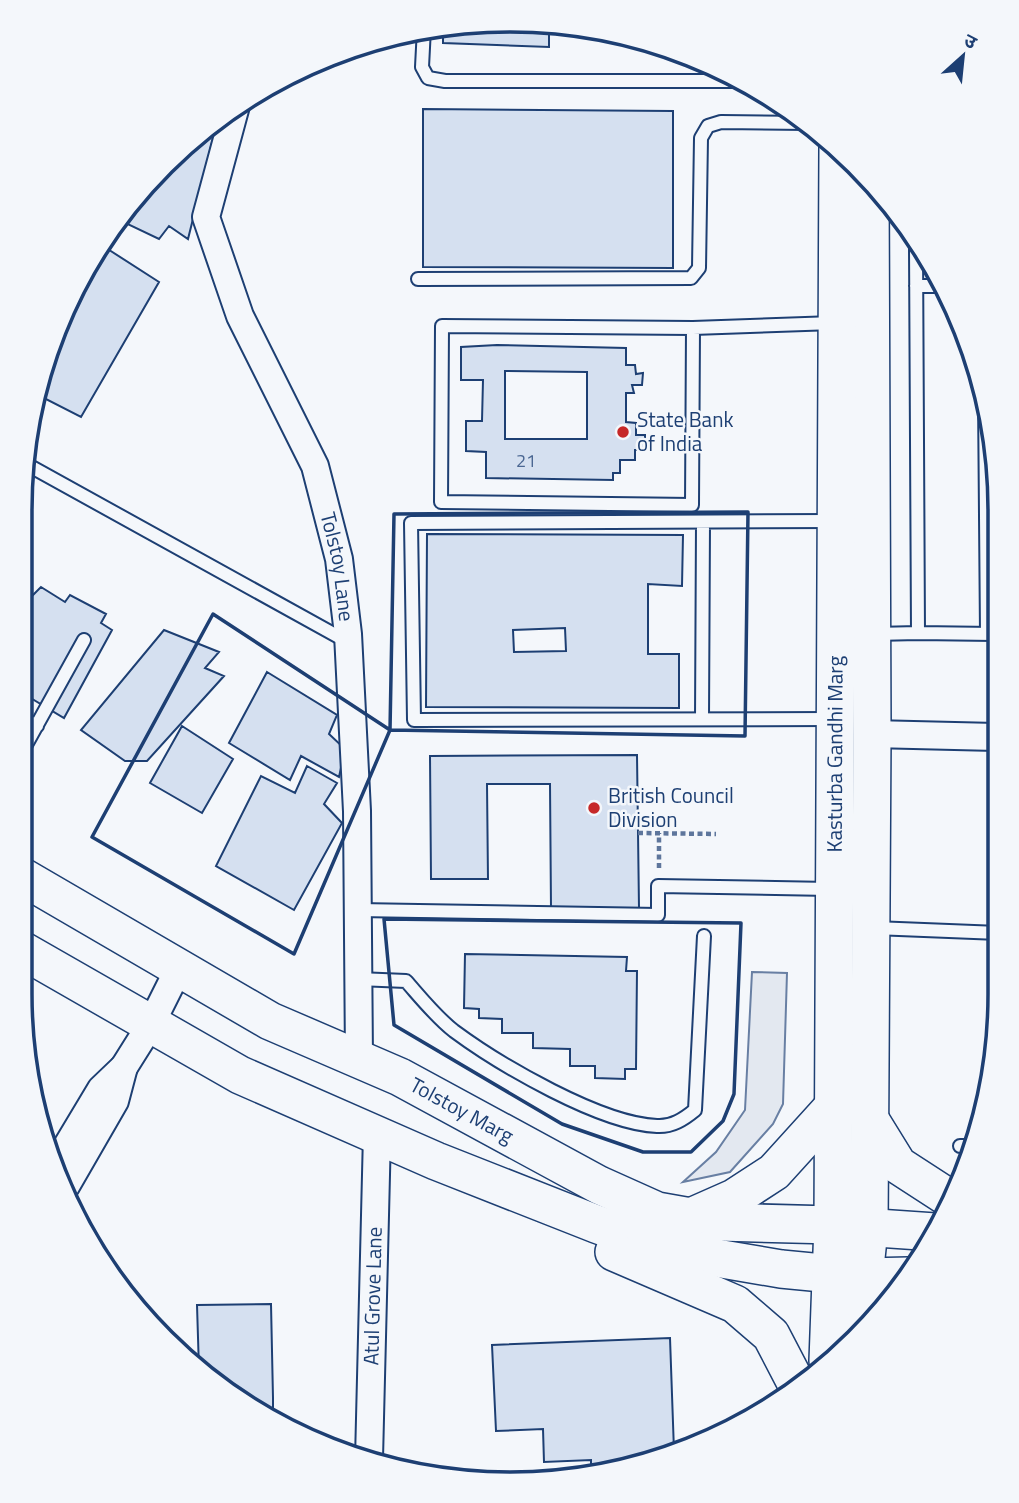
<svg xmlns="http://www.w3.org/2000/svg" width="1019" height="1503" viewBox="0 0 1019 1503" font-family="'Titillium Web','Noto Sans Devanagari',sans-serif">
	<rect width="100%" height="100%" fill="#f4f7fb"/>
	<path fill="#e3e8f0" stroke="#687fa3" stroke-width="2" d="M752,972L787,973L783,1104L773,1124L730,1172L683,1182L716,1152L745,1110Z"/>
	<path fill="#d5e0f0" stroke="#1d3f73" stroke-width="2" fill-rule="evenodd" d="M510,19L549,23V47L443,43V26Z
		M423,109L673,111V268L423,267Z
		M218,118L188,239L169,226L159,239L119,220L163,163Z
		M103,246L159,282L81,417L36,394L69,307Z
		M497,345L626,348V365H635L636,374L643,373L642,385H632L634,393H626V422L636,423V435H645V450H635V460H620V473H613V480L486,478V452L466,451V421H482L483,380H461V347ZM505,371L587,372V439H505Z
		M427,534L683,535L682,586L648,584V654H679V708L426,707ZM565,628L566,651L514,652L513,630Z
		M41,587L65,602L70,595L106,614L101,623L112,630L64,718L24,694L26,592L33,595Z
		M164,630L219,652L205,668L224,676L147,761H125L81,730Z
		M267,672L337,715L329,734L345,749L339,777L301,756L290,780L229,743Z
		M182,726L233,759L202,813L150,783Z
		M637,755L639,908H551L550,784H487L488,879H431L430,756Z
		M307,766L337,783L324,804L342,823L294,910L216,866L261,776L295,793Z
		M465,954L627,957L626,971H637L636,1069H625V1079L595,1078V1066H570V1049L533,1048V1033H502V1019L479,1018V1009L464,1008Z
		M271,1304L273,1398V1416L199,1370L197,1305Z
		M670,1338L674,1451L605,1474L591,1475V1460L544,1462L543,1429L496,1431L492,1345Z"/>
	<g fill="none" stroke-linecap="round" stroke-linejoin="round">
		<g stroke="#1d3f73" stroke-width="16">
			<path id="lane" d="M424,28L422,67L428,78L445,81H743
				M418,279L691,278L699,268L701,138L708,126L721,122L807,123
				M916,286H945
				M442,326L693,328L692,505L441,502Z
				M693,328L834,323
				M985,397L987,634
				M28,465L348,642
				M833,521L411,523L414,720L833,719
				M918,633L994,634
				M875,634L918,633L916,246
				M24,719L37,726
				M702,719L703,523
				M23,750L84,640
				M358,910L658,915V886L830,889
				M874,928L999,933
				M358,979L406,981C421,998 436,1017 454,1031C500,1065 601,1124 657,1126C672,1127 684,1119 695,1110L704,936
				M960,1146H973"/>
		</g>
		<g stroke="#1d3f73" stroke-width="30">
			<g id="street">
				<path id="s1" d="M237,102L206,217L240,316L315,466L339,559L348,634L357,811L359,1060"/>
				<path d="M872,734L996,737"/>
				<path d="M56,1164L101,1089L124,1067L151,1024L179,968"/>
				<path d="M66,1186L115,1101L124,1067"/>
				<path id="s2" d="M369,1459L377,1134"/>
			</g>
		</g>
		<g stroke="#1d3f73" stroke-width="40">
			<g id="secondary">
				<path id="s3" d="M21,876L270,1021L400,1077L599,1185L657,1211L719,1222L833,1225L935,1232"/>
				<path d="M20,949L240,1075L436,1161L596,1224L646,1242L722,1259L781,1269L864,1277L909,1276"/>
				<path d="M869,1118L898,1165L952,1200"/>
				<path d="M691,1217L734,1198L774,1172L833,1107"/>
				<path d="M614,1252L735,1304L771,1335L796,1383"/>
				<path d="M864,1331V1277L869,1229L872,734L870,182"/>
				<path id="s4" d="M828,1361L833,1225L838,148"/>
			</g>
		</g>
		<path stroke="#5e769c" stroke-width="4.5" stroke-dasharray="5 3.5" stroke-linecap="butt" d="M638,833L716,834
			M659,868V833"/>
		<use href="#lane" stroke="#f4f7fb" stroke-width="12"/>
		<use href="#street" stroke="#f4f7fb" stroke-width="26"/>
		<use href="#secondary" stroke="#f4f7fb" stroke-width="37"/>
		<path stroke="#1d3f73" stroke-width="3.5" d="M748,512L745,736L390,730L394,514Z
			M213,614L390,730L294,954L92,837Z
			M384,919L741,923L734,1094L723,1121L691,1152H643L562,1124L394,1025Z"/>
	</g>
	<g fill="#c62828" stroke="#f4f7fb" stroke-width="2.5">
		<circle cx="623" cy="432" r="7"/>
		<circle cx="594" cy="808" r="7"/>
	</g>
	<g text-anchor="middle" stroke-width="5" stroke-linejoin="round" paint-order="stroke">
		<g font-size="18" fill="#4b6792">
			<text x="526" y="467">21</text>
		</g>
		<g font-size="21" fill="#1d3f73" stroke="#f4f7fb" text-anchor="start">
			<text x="637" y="427">State Bank<tspan x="637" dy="24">of India</tspan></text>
			<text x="608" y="803">British Council<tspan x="608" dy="24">Division</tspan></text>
		</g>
		<g font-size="21" fill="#1d3f73" stroke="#f4f7fb">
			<text dy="7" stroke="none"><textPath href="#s1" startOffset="495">Tolstoy Lane</textPath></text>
			<text dy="7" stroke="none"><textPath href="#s4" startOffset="607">Kasturba Gandhi Marg</textPath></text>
			<text dy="7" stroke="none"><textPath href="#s3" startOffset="500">Tolstoy Marg</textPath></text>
			<text dy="7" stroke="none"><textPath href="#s2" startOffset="163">Atul Grove Lane</textPath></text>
		</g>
	</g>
	<path d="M0 0H1019V1503H0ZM510 32H510A478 478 0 0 1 988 510V994A478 478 0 0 1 510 1472H510A478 478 0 0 1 32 994V510A478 478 0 0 1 510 32Z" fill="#f4f7fb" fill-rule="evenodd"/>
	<path fill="none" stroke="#1d3f73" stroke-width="3.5" d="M510 32H510A478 478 0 0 1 988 510V994A478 478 0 0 1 510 1472H510A478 478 0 0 1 32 994V510A478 478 0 0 1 510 32Z"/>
	<g transform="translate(963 56) rotate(27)" stroke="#f4f7fb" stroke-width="5" paint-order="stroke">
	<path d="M0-5L12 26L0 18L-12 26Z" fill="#1d3f73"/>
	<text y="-10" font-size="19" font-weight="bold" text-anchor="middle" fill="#1d3f73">उ</text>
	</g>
</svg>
